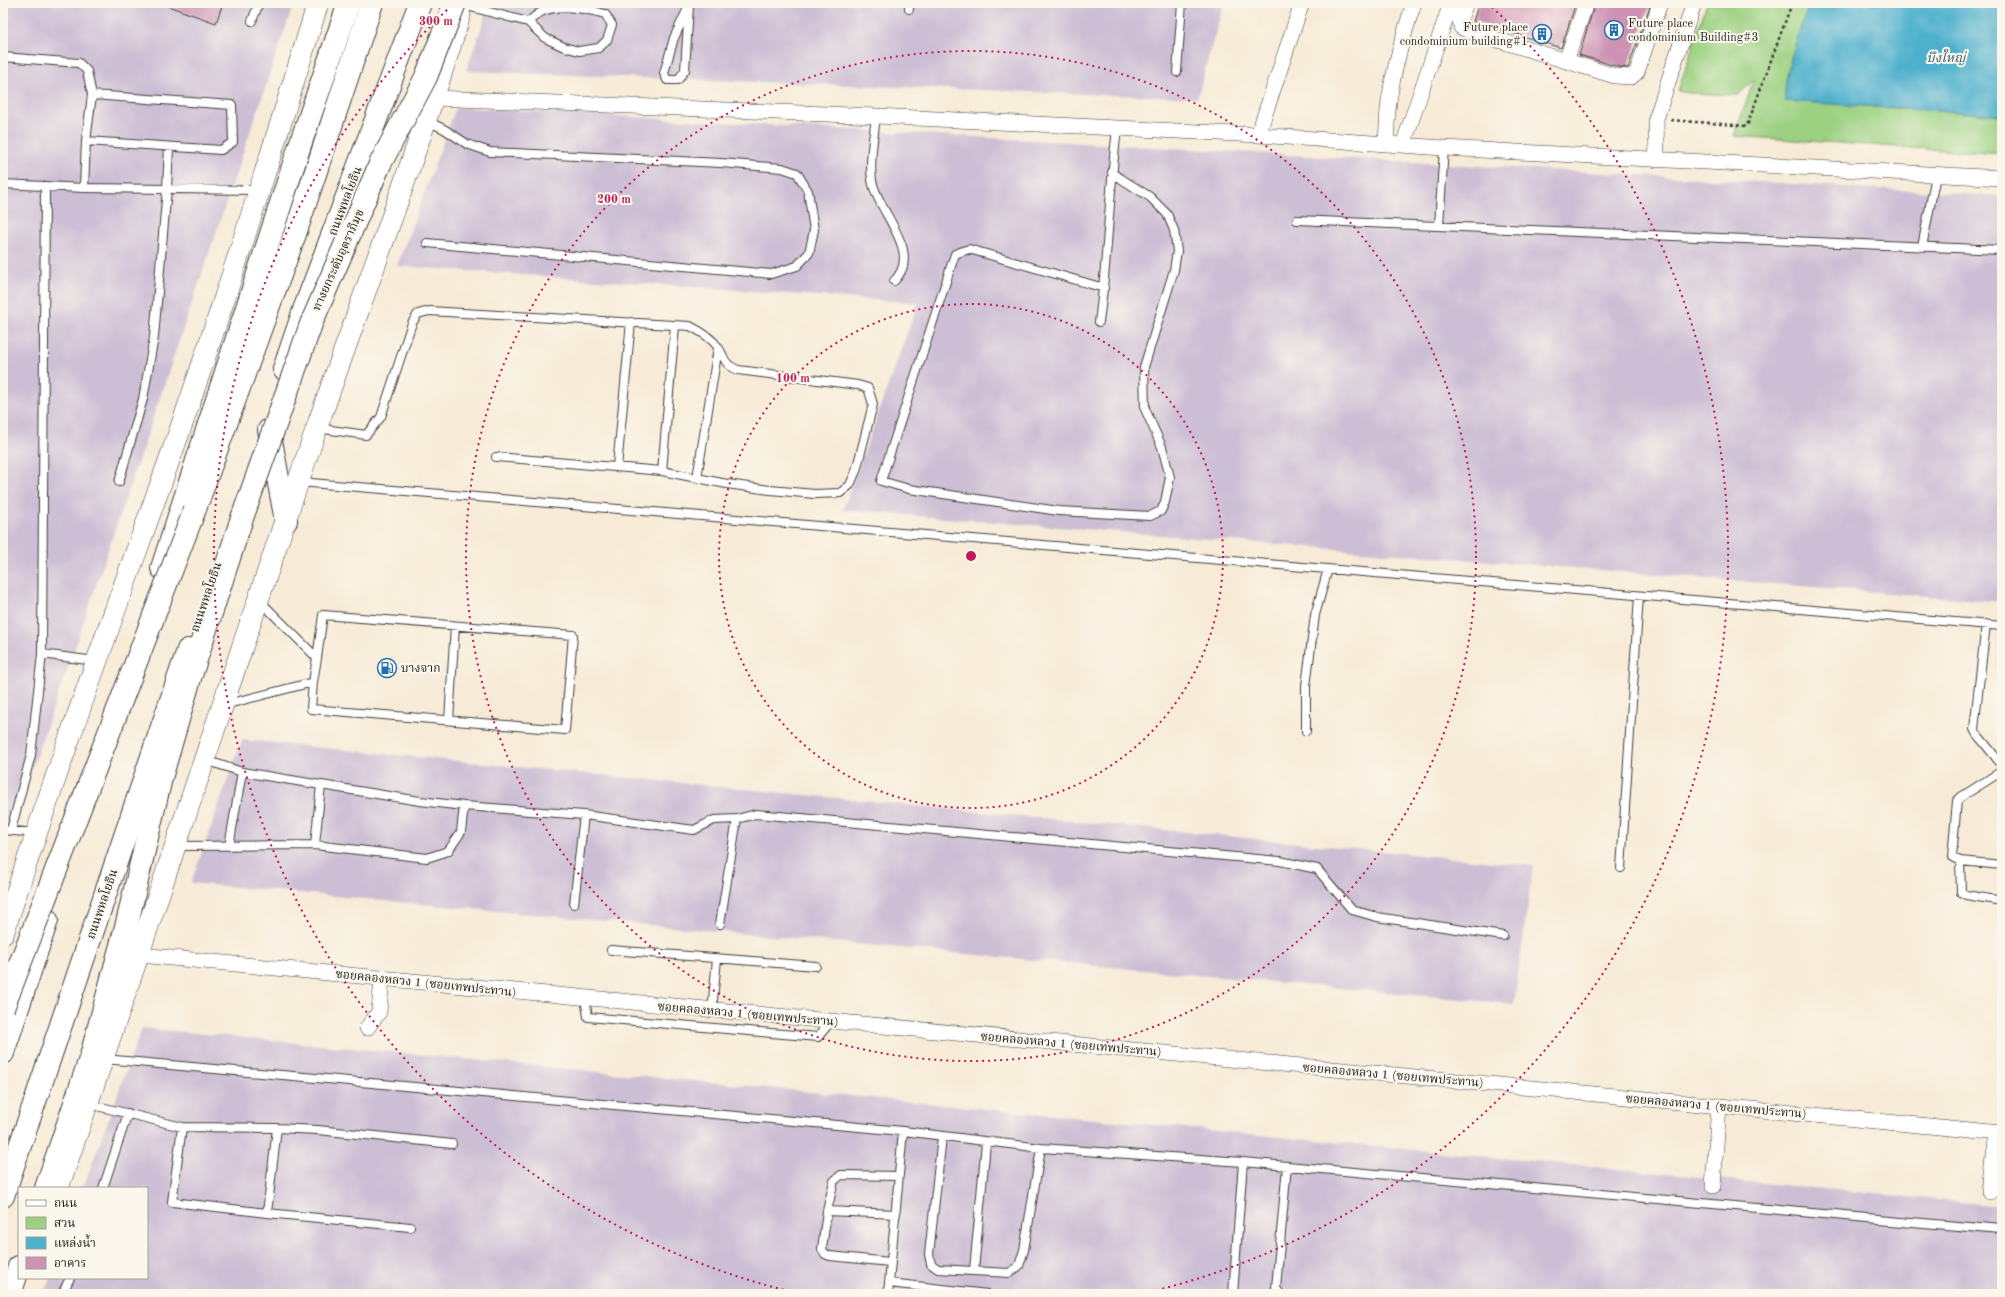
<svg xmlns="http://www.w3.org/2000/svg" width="2005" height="1297" viewBox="0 0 2005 1297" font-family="'Old Standard TT','Noto Serif Thai',serif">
	<rect width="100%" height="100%" fill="#fbf7ec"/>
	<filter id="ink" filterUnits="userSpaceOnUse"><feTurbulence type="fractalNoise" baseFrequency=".025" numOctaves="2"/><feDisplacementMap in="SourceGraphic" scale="8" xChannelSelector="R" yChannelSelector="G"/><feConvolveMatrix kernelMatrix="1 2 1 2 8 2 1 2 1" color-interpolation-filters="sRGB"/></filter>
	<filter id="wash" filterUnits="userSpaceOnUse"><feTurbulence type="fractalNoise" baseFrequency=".012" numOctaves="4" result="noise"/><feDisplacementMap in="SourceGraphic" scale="16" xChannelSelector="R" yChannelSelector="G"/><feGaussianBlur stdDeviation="0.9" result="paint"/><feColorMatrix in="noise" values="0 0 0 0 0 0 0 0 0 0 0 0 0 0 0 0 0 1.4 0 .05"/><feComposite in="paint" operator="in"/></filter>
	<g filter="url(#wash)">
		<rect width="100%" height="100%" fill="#f7ebd7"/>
		<path fill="#ccbed4" d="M3,3H294L77,641L3,849Z
			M490,3H1224L1197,98L466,71Z
			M456,107L2002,196V602L843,510L918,303L397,266Z
			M242,740L1533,866L1514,1004L191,883Z
			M142,1028L2002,1206V1294H44L50,1278H147V1188H83Z"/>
		<path fill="#9dd182" stroke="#5c764f" d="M1707,3H2002V154L1734,136L1754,80L1738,95L1687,93L1678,91Z"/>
		<path fill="#4eb0cd" stroke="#356674" d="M1810,3H2002V115L1785,101C1783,73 1800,30 1810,3Z"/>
		<g id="blocks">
			<path fill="#ce92b4" d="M166,3H223L216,23L165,5Z
				M1479,3H1576L1561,48L1473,21Z
				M1595,3H1651L1628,68L1619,67L1579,55Z"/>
		</g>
	</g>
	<g filter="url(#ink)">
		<use href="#blocks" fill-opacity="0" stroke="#3d3b38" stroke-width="1"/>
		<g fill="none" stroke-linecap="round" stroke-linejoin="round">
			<g stroke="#3d3b38" stroke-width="10">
				<path id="service" d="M463,5L528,22L545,38L564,47L579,51L599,48L607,40L612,25L605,14C588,9 564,4 546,10C539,12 534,17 528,22
					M689,6L674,38L664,73L667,80H678L685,70L689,6L690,3
					M909,9V3
					M252,21L259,3
					M3,57L79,63L87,71L92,95
					M1177,72L1182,3
					M876,116C874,136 869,159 872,180C877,212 924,252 894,281
					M3,184L84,188L258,190
					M84,188L86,141L92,95L232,105L233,142L221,150L86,141
					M1297,220L2002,250
					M1439,225L1444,148
					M427,243L771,274L797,266L809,253L814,230L808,191L797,173L782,168L721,163L490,152L467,144L444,129L427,121
					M1922,247L1936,175
					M1104,288L969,249L955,254L881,481L909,489L1059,511L1150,516L1161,511L1165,502L1170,477L1162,447L1145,409L1144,367L1174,270L1177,251L1174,230L1167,214L1150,197L1112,173
					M1099,322C1108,258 1109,193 1117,129
					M317,428L366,435L381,417L412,323L418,314L429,311L690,326C700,331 711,337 718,347C726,359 722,363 738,370L858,385L868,388L873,404L864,440L856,471L850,485L840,493L815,494L770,490L727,484L662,471L496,457
					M617,467L631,322
					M662,471L675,326
					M697,478L718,348
					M119,482L143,399L154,337L167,188L169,147
					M299,482L2002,626
					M1986,624L1974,729L1976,733L2002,765
					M42,654L95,661
					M313,682L311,709L565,730L573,635L323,615L317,658
					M224,705L313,682L317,658L260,601
					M449,720L455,626
					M1306,731V686L1315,615L1328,569
					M2002,771L1961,797L1957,801L1952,857L1960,861L2002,865
					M464,806L584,815L694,830L714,820L737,819L756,814L1280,861L1317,869L1352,910L1377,917L1503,936
					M3,830L36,833
					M11,830L31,755L42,654L45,187
					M315,845L427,858L448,851L461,832L464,806L420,801L321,785
					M176,846L315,845L321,785L242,772L205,760
					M229,846L242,772
					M1960,861L1961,892L1966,895L2002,901
					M1621,868L1639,596
					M574,904L584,815
					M720,924L737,819
					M611,950L816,966
					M585,998L588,1017L818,1037L831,1021
					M712,1010L717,959
					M104,1059L903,1131L1041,1148L1243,1162L2002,1230
					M89,1104L182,1127L277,1128L318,1130L452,1144
					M182,1127L172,1202L267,1213L277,1128
					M942,1137L929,1254L931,1264L938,1269L1009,1273L1019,1266L1024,1250L1041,1148
					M103,1188L128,1113
					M827,1211L834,1181L841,1175L899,1176
					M267,1213L410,1227
					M890,1262L830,1256L825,1254L822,1249L827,1211L896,1214
					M974,1270L986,1143
					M889,1283L987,1294
					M62,1294L70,1278
					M888,1294L903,1131
					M1233,1294L1243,1162
					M1280,1294L1276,1288L1287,1166"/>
			</g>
			<g stroke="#3d3b38" stroke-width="16">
				<path id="minor" d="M1466,3L1460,19L1461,27L1469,31L1615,76L1631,77L1637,72L1660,3
					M1566,61L1586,3
					M434,98L876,116L1258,135L1444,148L2002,178
					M1258,135L1302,3
					M1386,144C1387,128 1387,111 1390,95C1395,63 1404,33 1414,3
					M1403,145L1451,3
					M1657,160L1656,119L1694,3
					M140,955L2002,1133
					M367,1028L379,1012L382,978
					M1713,1186L1719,1106
					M1990,1192L1997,1133"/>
			</g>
			<g stroke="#3d3b38" stroke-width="22">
				<path id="secondary" d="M3,934C58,764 120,598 180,430C229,289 274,146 318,3
					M58,1188C147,935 230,680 317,427C365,290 417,154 460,15"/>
			</g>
			<g stroke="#3d3b38" stroke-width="24">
				<path id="trunk" d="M284,369L304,310L420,3
					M269,430L286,521
					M162,568L301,142L349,3
					M3,1053L47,920
					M3,1196L188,650"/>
			</g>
			<g stroke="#3d3b38" stroke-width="24">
				<path id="motorway" d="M195,509L295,234L372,3
					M46,1188L91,1056L128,919L161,778L191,675L240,524
					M10,1294L19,1267"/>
			</g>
			<path stroke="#3d3b38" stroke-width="2.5" stroke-dasharray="3 3" stroke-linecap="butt" d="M1671,120L1747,126L1792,3"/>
			<use href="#service" stroke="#fff" stroke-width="8"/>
			<use href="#minor" stroke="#fff" stroke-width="15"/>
			<use href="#secondary" stroke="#fff" stroke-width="21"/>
			<use href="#trunk" stroke="#fff" stroke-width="22"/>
			<use href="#motorway" stroke="#fff" stroke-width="22"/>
			<g stroke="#3d3b38" stroke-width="24" stroke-linecap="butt">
				<path id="motorway-bridge" d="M240,524L311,324L380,164L426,77L455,3
					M3,1008L195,509"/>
			</g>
			<use href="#motorway-bridge" stroke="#fff" stroke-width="22"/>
		</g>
	</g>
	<g fill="none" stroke="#c2185b" stroke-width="2" stroke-dasharray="2 4">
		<circle cx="971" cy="556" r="252"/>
		<circle cx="971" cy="556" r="505"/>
		<path d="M801 1294A757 757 0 0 1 450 7M1492 7A757 757 0 0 1 1141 1294"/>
	</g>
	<defs>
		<g id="building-ring" transform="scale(1)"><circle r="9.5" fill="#fbf7ec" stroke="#1f6fb2" stroke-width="1.5"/><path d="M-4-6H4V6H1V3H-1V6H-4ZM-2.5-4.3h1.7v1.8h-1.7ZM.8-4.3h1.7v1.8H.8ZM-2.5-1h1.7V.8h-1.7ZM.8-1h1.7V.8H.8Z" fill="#1f6fb2"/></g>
		<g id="fuel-ring" transform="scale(1)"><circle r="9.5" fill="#fbf7ec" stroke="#1f6fb2" stroke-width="1.5"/><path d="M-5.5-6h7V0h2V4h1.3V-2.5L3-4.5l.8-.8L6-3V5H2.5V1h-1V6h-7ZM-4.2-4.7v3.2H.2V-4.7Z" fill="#1f6fb2"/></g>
	</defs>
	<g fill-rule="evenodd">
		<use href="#building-ring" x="1614" y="30"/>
		<use href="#building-ring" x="1542" y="34"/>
		<use href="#fuel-ring" x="387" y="668"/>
	</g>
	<g text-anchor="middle" stroke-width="4" stroke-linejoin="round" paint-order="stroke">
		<g font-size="12" fill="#1c1c1c" stroke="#fbf7ec" text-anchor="start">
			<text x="1628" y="27">Future place<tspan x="1628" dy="14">condominium Building#3</tspan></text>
			<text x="1528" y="31" text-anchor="end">Future place<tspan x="1528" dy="14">condominium building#1</tspan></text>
			<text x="401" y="672">บางจาก</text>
		</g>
		<g font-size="12" fill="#1c1c1c" stroke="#fbf7ec">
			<text transform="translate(345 201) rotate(-69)" y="4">ถนนพหลโยธิน</text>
			<text transform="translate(338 260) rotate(-66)" y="4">ทางยกระดับอุตราภิมุข</text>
			<text transform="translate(206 597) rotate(-71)" y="4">ถนนพหลโยธิน</text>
			<text transform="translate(102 904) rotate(-71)" y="4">ถนนพหลโยธิน</text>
			<text transform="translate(426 983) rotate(6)" y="4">ซอยคลองหลวง 1 (ซอยเทพประทาน)</text>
			<text transform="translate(748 1014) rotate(5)" y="4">ซอยคลองหลวง 1 (ซอยเทพประทาน)</text>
			<text transform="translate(1071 1044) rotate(5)" y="4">ซอยคลองหลวง 1 (ซอยเทพประทาน)</text>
			<text transform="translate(1393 1075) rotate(5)" y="4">ซอยคลองหลวง 1 (ซอยเทพประทาน)</text>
			<text transform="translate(1716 1106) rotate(5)" y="4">ซอยคลองหลวง 1 (ซอยเทพประทาน)</text>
		</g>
		<g font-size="13" font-style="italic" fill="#325f6c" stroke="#fbf7ec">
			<text x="1946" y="62">บึงใหญ่</text>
		</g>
	</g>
	<circle cx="971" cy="556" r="6" fill="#c2185b" stroke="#fbf7ec" stroke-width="2"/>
	<g font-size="12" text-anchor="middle" font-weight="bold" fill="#c2185b" stroke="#fbf7ec" stroke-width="4" stroke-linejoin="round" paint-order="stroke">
		<text x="436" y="25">300 m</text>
		<text x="614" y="203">200 m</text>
		<text x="793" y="382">100 m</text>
	</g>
	<rect width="2005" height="1297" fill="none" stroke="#fbf7ec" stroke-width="16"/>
	<rect x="18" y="1187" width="130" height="92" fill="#fbf7ec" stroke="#a29f99"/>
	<rect x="26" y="1200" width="20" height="6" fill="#ffffff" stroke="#a29f99"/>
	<text x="54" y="1207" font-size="12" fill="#1c1c1c">ถนน</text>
	<rect x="26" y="1217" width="20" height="12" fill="#9dd182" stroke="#a29f99"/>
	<text x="54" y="1227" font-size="12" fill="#1c1c1c">สวน</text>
	<rect x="26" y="1237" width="20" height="12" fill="#4eb0cd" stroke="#a29f99"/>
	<text x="54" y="1247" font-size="12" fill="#1c1c1c">แหล่งน้ำ</text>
	<rect x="26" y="1257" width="20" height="12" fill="#ce92b4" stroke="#a29f99"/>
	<text x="54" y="1267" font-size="12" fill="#1c1c1c">อาคาร</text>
</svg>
